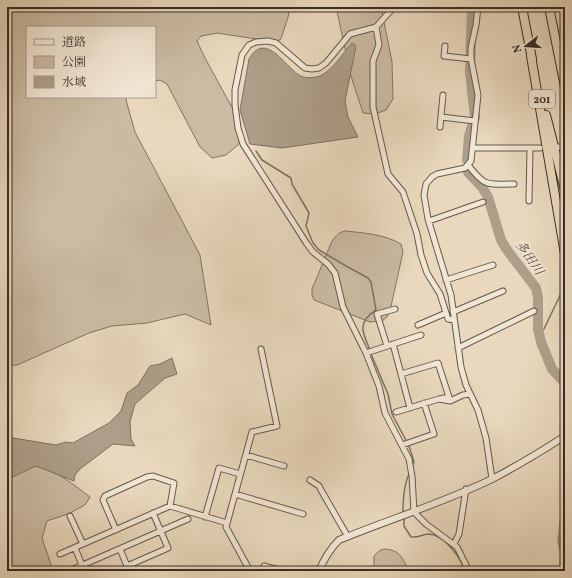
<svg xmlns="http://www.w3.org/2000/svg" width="572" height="578" viewBox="0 0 572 578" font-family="Vollkorn,'Noto Serif JP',serif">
	<rect width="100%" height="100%" fill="#e9d8bd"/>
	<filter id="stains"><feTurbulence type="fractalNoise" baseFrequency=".005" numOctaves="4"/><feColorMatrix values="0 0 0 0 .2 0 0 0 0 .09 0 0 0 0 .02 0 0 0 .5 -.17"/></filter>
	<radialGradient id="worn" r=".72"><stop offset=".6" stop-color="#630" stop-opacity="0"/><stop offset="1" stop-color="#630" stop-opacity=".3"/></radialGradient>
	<path fill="#cbbba3" stroke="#827464" d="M7,7H287L289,14L281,39L276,42L217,33L201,36L197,41L205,58L240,122L239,144L226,155L212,158L200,147L167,84L160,80L155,81V27H27V97H127L126,100L135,132L200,255L211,325L185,314L147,323L112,326L89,333L17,365H7Z
		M336,7H381L392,62L393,99L386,110L375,114L363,113L351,76Z
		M345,231C364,233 384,234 401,244L403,252L390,311L387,317L382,321L370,322L314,300L312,295V289L332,241C336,236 339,232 345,231Z
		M35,466C56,470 73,484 90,497L85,505L68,514L47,521L42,538L51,565L57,571H7V478Z
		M384,549C401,550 402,558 409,571H374V556L379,551Z"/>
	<path fill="#ad9e89" stroke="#7e7161" d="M352,43L356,46L345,101L348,117L358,137L282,148L250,144L240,110L249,59C265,31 284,65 299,75C304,79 317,78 322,75C334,68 343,53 352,43Z
		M172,358L177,374L165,378L135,404L130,422L131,439L135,446L113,444L80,469L75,475L74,481L36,466L8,479L7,478V437L56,445L66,442L73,443L109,423L121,411L127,393L138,385L150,366L160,364Z"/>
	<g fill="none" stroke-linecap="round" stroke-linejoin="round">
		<path stroke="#7e7161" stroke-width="1.5" d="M256,151L262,160L291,178L292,184L309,213L306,226L313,243L319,250L346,266L368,278L371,282L376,310C357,322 362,332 370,350
			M540,333L544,329L565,285
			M371,354L388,394L392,414L409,446L414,462L412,466
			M403,513C403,500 404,483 410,472
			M404,517V526L411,537C420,538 422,534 429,534C445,535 461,558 465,571"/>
		<path stroke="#ad9e89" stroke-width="10" d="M467,160L469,136L475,117L470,72L472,8
			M468,172L482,187L488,197L501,240L507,250L536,288L538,298V329L541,342L552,369L565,383
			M565,519L562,541L565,553"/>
		<g stroke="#64584b" stroke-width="7">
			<path id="minor" d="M394,7L376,27L350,34L326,63L319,68L312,69L305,68L276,43L268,41L256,42L249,45L242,55L235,90V105L238,128L243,144L307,244L313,252L328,264L335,273L343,307L366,353L379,386L385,413L409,459L412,476L414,512L426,524L457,547L469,571
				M478,7L476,25L471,48V59L478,95L471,161L465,168L437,174L432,177L426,184L424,195L428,219L451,295L461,367L466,385L478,410L486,438L492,479
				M376,27L379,45L373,61V107L388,174L403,192L417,234L421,255L427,273L440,294L448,319L454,320
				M445,46L444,56L471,59
				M441,117L475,121
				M440,127L443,95
				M558,147H565
				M473,148H540
				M468,165C486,188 487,184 514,184
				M529,201L530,148
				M429,221L483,202
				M446,280L493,265
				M453,312L503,291
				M418,325L446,313
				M393,344L410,408
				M387,346L377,314L395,309
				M458,348L534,311
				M366,353L421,335
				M401,374L438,363L449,397L439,399
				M396,412L439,399L450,401L463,395L470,394
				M402,445L434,434L424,403
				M246,455L284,466
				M310,480L319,486L321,490L348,537
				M235,494L303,514
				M70,516L83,544
				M205,517L219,468L240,474
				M116,530L103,500L105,496L147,477L153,476L174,483L170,506
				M454,544L459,534L466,489
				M75,548L82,565
				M120,549L127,566L168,548L153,513
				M60,554L170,506L227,523
				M264,566L283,571
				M69,571L188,519
				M250,571L226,527L252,432L277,426L261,349"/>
		</g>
		<g stroke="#64584b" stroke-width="8">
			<path id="tertiary" d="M319,571C324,559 330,549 339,540C390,519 443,503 492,479C517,466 542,451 565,436"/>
		</g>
		<g stroke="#382d25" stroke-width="10">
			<path id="trunk" d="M522,7L532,59
				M549,7L565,87
				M531,56L565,254
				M546,115L565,190"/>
		</g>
		<use href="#minor" stroke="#f1e6d4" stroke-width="5"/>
		<use href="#tertiary" stroke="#f1e6d4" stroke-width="6"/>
		<use href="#trunk" stroke="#e9d8bd" stroke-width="8"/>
	</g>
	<g text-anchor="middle" stroke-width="3" stroke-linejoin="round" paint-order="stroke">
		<rect fill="#f1e6d4" stroke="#70645a" stroke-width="1" x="529" y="90" width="26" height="18" rx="3"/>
		<g font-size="11" font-weight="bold" fill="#382d25">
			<text x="542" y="103">201</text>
		</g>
		<g font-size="13" font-style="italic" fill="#55493e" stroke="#f1e6d4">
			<text transform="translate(530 257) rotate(55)" y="5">多田川</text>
		</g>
	</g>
	<rect width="572" height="578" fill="none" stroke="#e9d8bd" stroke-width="24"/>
	<rect x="8" y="8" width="556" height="562" fill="none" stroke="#382d25" stroke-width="2"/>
	<rect x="12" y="12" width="548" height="554" fill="none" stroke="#382d25"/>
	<rect x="26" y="26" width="130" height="72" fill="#f1e6d4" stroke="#a79c8e"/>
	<rect x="34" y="39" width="20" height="6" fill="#f1e6d4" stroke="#a79c8e"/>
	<text x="62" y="46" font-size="12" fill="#382d25">道路</text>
	<rect x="34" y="56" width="20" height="12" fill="#cbbba3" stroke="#a79c8e"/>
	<text x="62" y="66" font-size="12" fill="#382d25">公園</text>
	<rect x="34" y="76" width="20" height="12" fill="#ad9e89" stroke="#a79c8e"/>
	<text x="62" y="86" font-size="12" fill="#382d25">水域</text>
	<g transform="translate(526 46) rotate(253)" stroke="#f1e6d4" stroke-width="3" paint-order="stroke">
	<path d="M0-3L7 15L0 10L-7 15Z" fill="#382d25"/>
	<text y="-6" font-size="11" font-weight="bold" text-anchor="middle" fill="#382d25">N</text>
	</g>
	<rect width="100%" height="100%" filter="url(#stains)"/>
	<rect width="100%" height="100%" fill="url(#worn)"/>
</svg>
